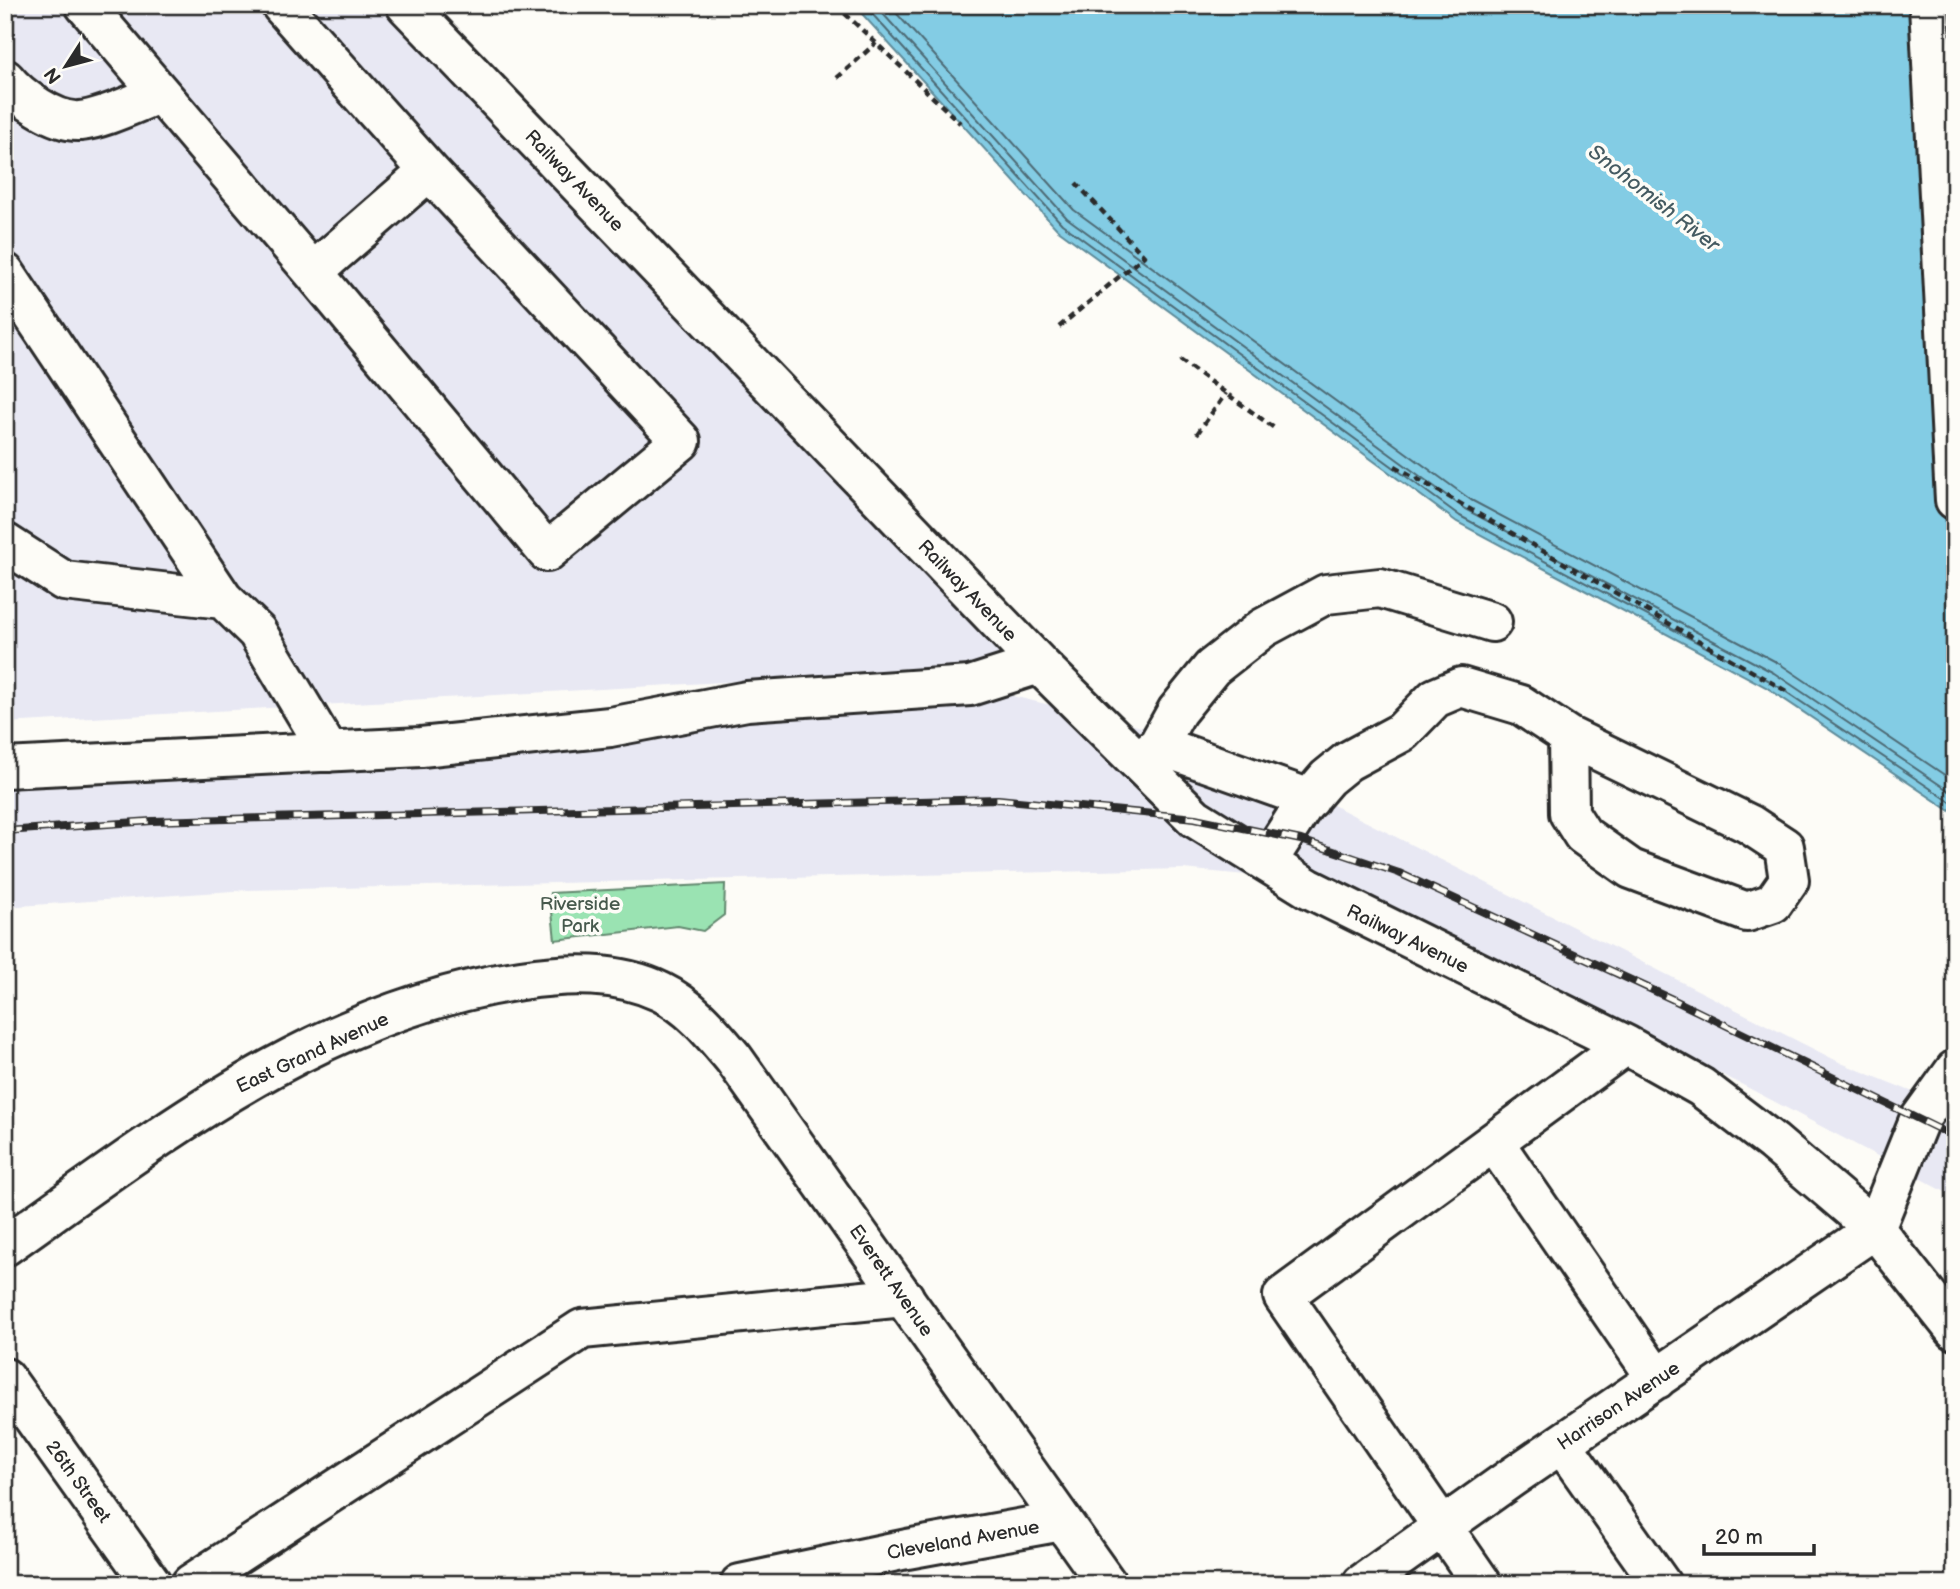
<svg xmlns="http://www.w3.org/2000/svg" width="1960" height="1589" viewBox="0 0 1960 1589" font-family="'Balsamiq Sans',sans-serif">
	<rect width="100%" height="100%" fill="#fdfcf7"/>
	<filter id="ink" filterUnits="userSpaceOnUse"><feTurbulence type="fractalNoise" baseFrequency=".0143" numOctaves="2"/><feDisplacementMap in="SourceGraphic" scale="14" xChannelSelector="R" yChannelSelector="G"/><feConvolveMatrix kernelMatrix="1 2 1 2 8 2 1 2 1" color-interpolation-filters="sRGB"/></filter>
	<g filter="url(#ink)">
		<path fill="#e8e8f3" d="M5,5H406L1039,664L5,723Z
			M970,686L1213,744L1841,1063L1955,1109V1197L1739,1083L1411,918L1308,881L1183,869L247,890L5,907V768Z"/>
		<path fill="#9ae3b2" stroke="#62876e" stroke-width="2" d="M725,884L724,915L703,931L678,926L555,940L550,893Z"/>
		<path fill="#83cce4" stroke="#608c9a" stroke-width="2" d="M854,5H1927L1955,26V814L1766,687L1457,522L1057,229Z"/>
		<g fill="none" stroke-linecap="round" stroke-linejoin="round">
			<path stroke="#4e6b75" stroke-width="2" d="M864,5L1062,224L1460,516L1770,681L1955,805
				M875,5L1067,218L1465,509L1774,673L1955,795
				M889,5L1074,210L1471,500L1780,664L1955,782"/>
			<g stroke="#2b2b2b" stroke-width="44">
				<path id="minor" d="M85,5L313,272L547,552L681,441L429,171L313,272
					M281,5L429,171
					M406,5L1039,664L1195,818L1308,888L1626,1045L1701,1087L1773,1142L1875,1229L1955,1330
					M5,79C19,97 56,123 80,121C103,119 137,102 159,94
					M5,273L223,599L257,632L329,752
					M5,543L64,581L223,599
					M1158,745L1310,799
					M1138,761L1158,745L1177,711L1212,668L1263,628L1326,594L1380,588L1492,622
					M5,768L421,747L610,727L747,701L970,686L1039,664
					M1267,862L1303,806L1327,778L1348,761L1402,732L1435,698L1461,687L1521,705L1568,736L1749,824L1784,847L1789,880L1773,903L1747,912L1631,869L1583,835L1569,813L1568,736
					M1494,1142L1657,1379
					M1875,1229L1919,1120L1955,1070
					M5,1378L152,1584
					M1562,1444L1661,1584
					M191,1584L582,1329L904,1297
					M740,1584L907,1549L1062,1521
					M1362,1584L1511,1478L1875,1229
					M1482,1584L1283,1296L1626,1045"/>
			</g>
			<g stroke="#2b2b2b" stroke-width="44">
				<path id="major" d="M5,1246C166,1132 320,1010 521,980C567,973 618,971 661,992C692,1007 713,1034 734,1059L1107,1584"/>
			</g>
			<g stroke="#2b2b2b" stroke-width="44">
				<path id="highway" d="M1929,5L1955,500"/>
			</g>
			<path stroke="#2b2b2b" stroke-width="4.5" stroke-dasharray="7 5" stroke-linecap="butt" d="M836,5L960,123
				M837,78L876,43
				M1059,327L1144,256L1076,183
				M1180,360L1277,430
				M1197,434L1226,393
				M1395,466L1788,692"/>
			<use href="#minor" stroke="#fdfcf7" stroke-width="38"/>
			<use href="#major" stroke="#fdfcf7" stroke-width="38"/>
			<use href="#highway" stroke="#fdfcf7" stroke-width="38"/>
			<g stroke="#2b2b2b" stroke-width="8">
				<path id="rail" d="M5,831L152,821L998,799L1195,818L1301,840L1399,873L1672,999L1955,1137"/>
			</g>
			<use href="#rail" stroke="#fdfcf7" stroke-width="5" stroke-dasharray="16" stroke-linecap="butt"/>
		</g>
	</g>
	<g text-anchor="middle" stroke-width="7" stroke-linejoin="round" paint-order="stroke">
		<g font-size="19" fill="#2b2b2b" stroke="#fdfcf7">
			<text transform="translate(575 180) rotate(46)" y="7">Railway Avenue</text>
			<text transform="translate(968 590) rotate(46)" y="7">Railway Avenue</text>
			<text transform="translate(1408 938) rotate(26)" y="7">Railway Avenue</text>
			<text transform="translate(312 1052) rotate(-25)" y="7">East Grand Avenue</text>
			<text transform="translate(892 1280) rotate(55)" y="7">Everett Avenue</text>
			<text transform="translate(1618 1405) rotate(-34)" y="7">Harrison Avenue</text>
			<text transform="translate(79 1481) rotate(54)" y="7">26th Street</text>
			<text transform="translate(963 1539) rotate(-10)" y="7">Cleveland Avenue</text>
		</g>
		<g font-size="19" fill="#47594d" stroke="#fdfcf7">
			<text x="580" y="910">Riverside<tspan x="580" dy="22">Park</tspan></text>
		</g>
		<g font-size="21" font-style="italic" fill="#455b62" stroke="#fdfcf7">
			<text transform="translate(1654 198) rotate(38)" y="7">Snohomish River</text>
		</g>
	</g>
	<rect width="1960" height="1589" fill="none" stroke="#fdfcf7" stroke-width="28"/>
	<rect x="14" y="14" width="1932" height="1561" fill="none" stroke="#2b2b2b" stroke-width="2.5" filter="url(#ink)"/>
	<g transform="translate(66 66) rotate(234)" stroke="#fdfcf7" stroke-width="5" paint-order="stroke">
	<path d="M0-5L12 26L0 18L-12 26Z" fill="#2b2b2b"/>
	<text y="-10" font-size="19" font-weight="bold" text-anchor="middle" fill="#2b2b2b">N</text>
	</g>
	<path d="M1704 1544v10h110v-10" fill="none" stroke="#2b2b2b" stroke-width="3.5"/>
	<text x="1715" y="1544" font-size="21" fill="#2b2b2b" stroke="#fdfcf7" stroke-width="5" paint-order="stroke">20 m</text>
</svg>
